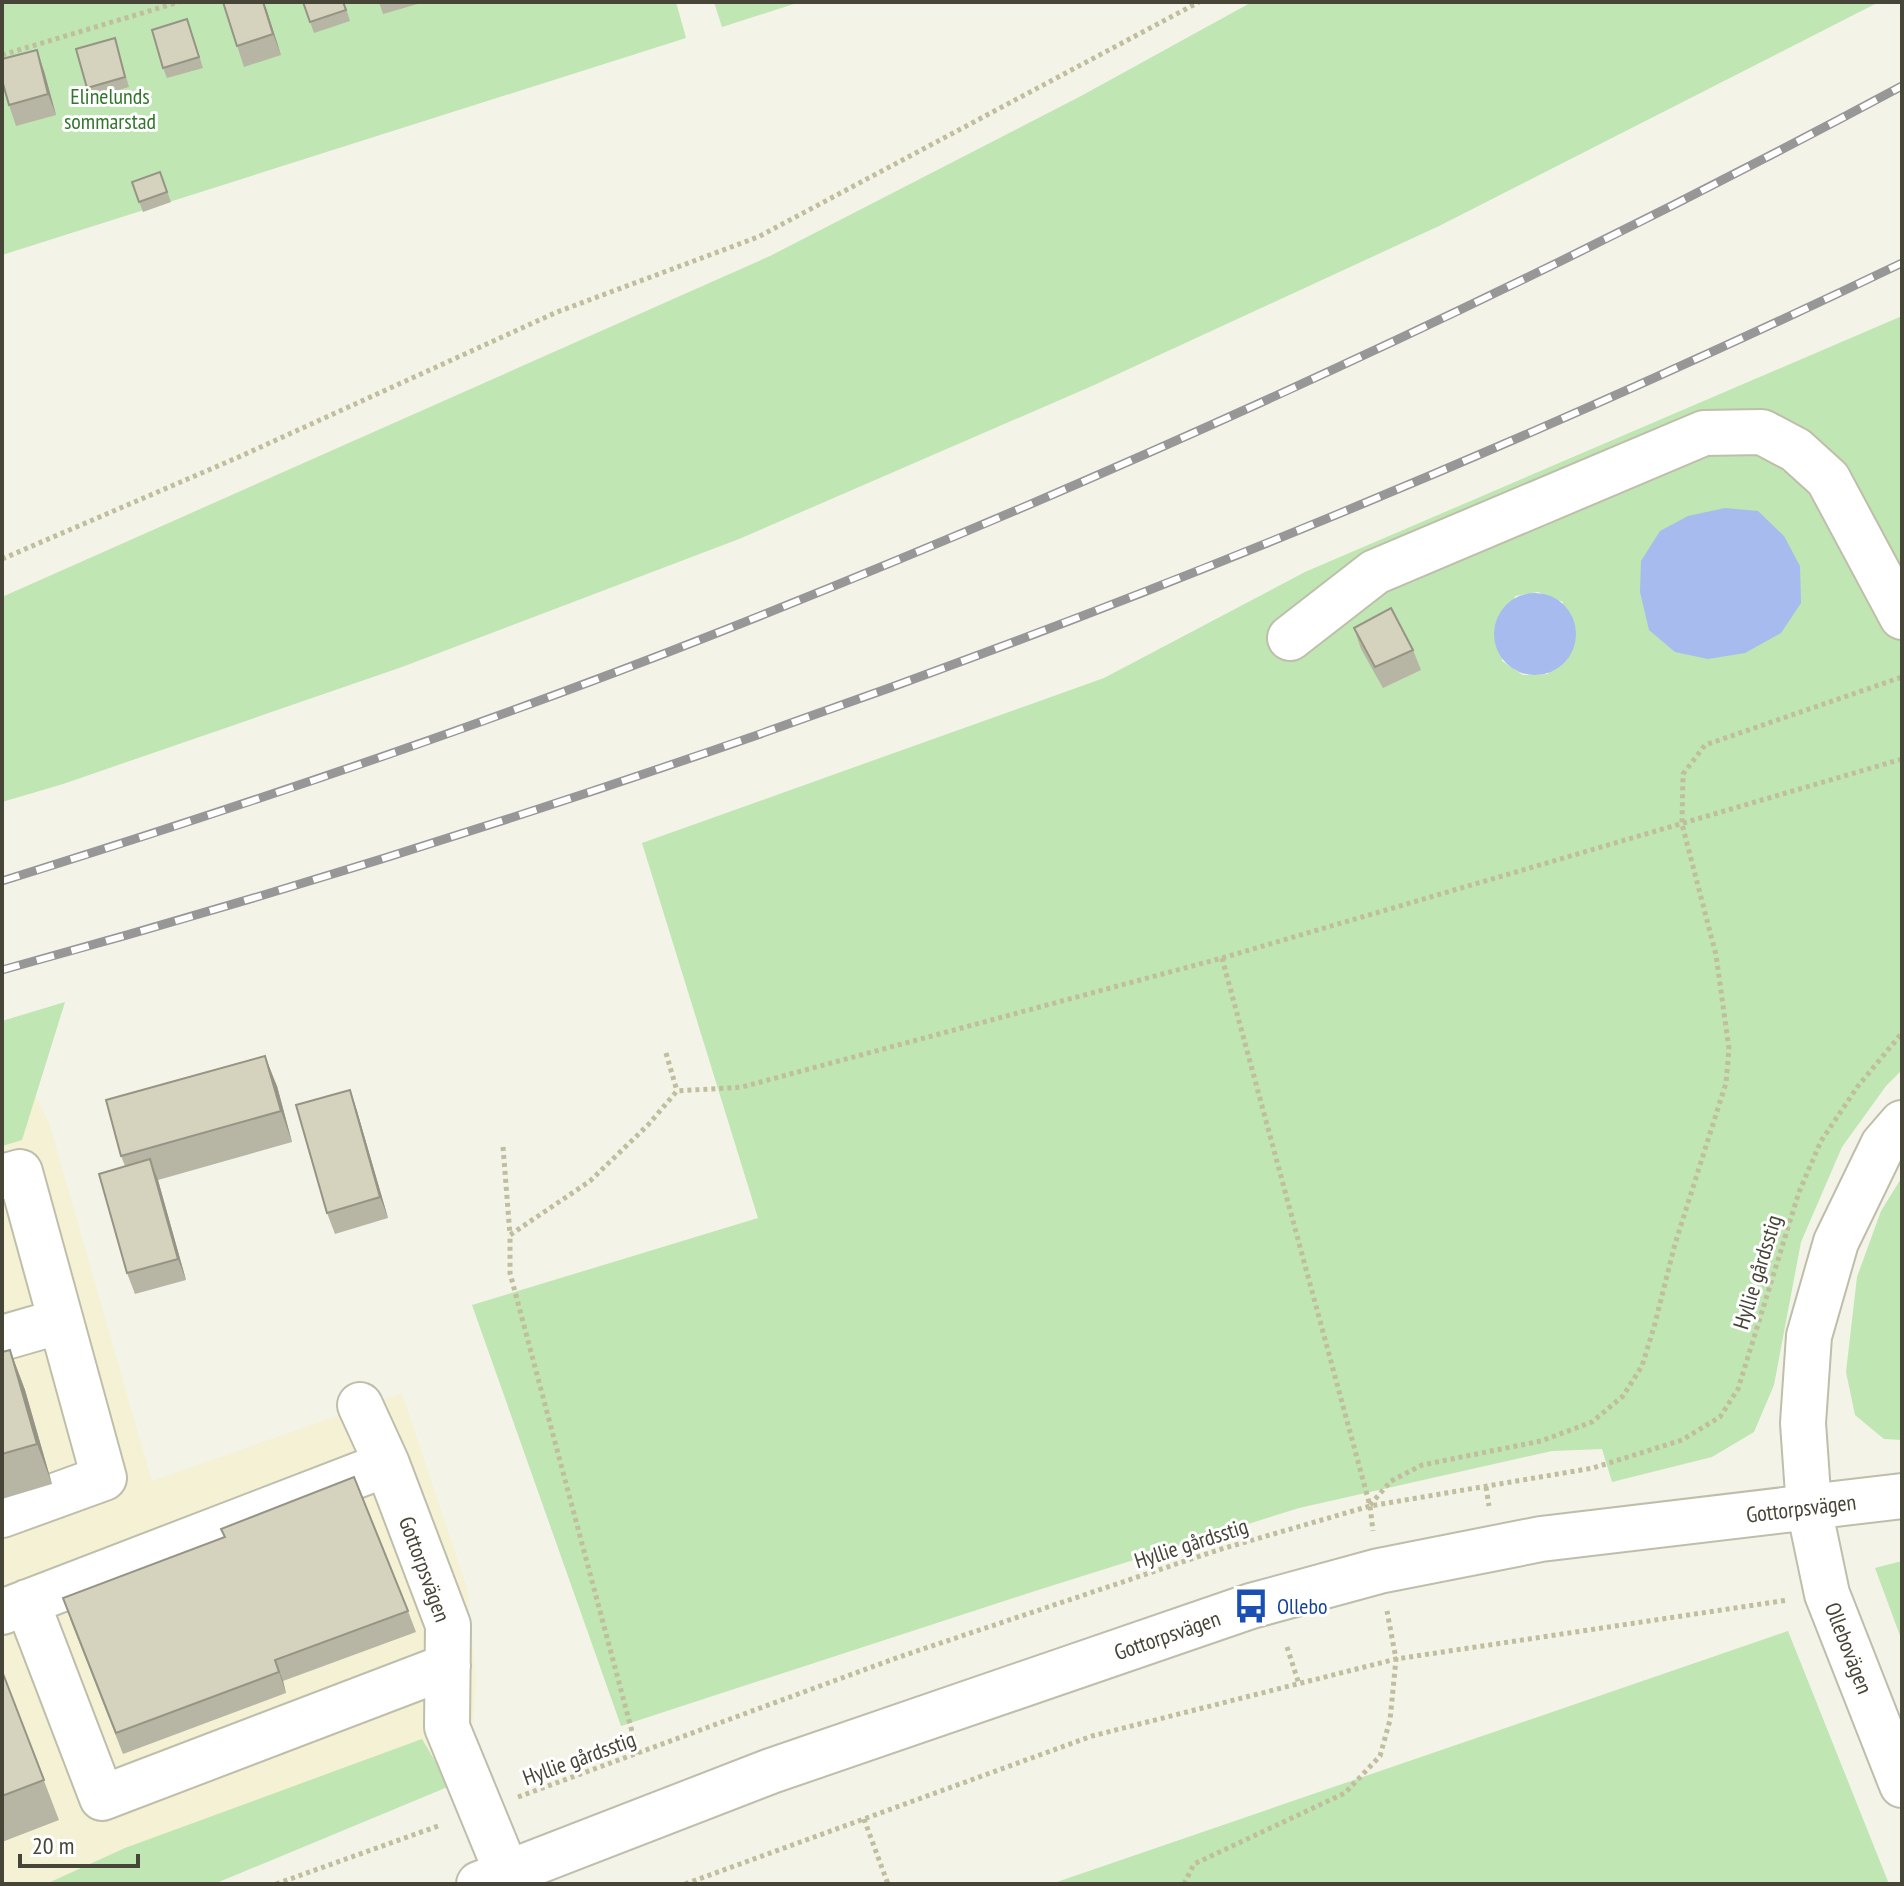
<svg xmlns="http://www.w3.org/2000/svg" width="1904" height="1886" viewBox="0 0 1904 1886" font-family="'PT Sans Narrow',sans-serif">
	<rect width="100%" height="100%" fill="#f3f3e8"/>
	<path fill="#f4f1d4" d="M25,1075L49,1123L152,1481L402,1393L467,1588L476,1678L472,1736L121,1884H2V1082Z"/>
	<path fill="#bfe6b3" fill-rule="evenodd" d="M2,2H676L686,38L2,255Z
		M714,2H800L722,27Z
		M1252,2H1879L1439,226L1092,386L739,539L402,667L63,784L2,802V597L770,256L1081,96Z
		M1902,316V1070L1886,1086L1842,1147L1801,1242L1774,1385L1754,1432L1712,1457L1612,1482L1602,1449L1552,1451L1299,1508L1035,1591L621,1726L472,1305L758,1218L642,843L1104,678L1305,572ZM1538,592L1563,602L1548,674L1523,675L1502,661L1515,596Z
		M65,1002L22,1140L2,1146V1021Z
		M1902,1177V1440L1884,1439L1855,1415L1846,1372L1857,1277L1881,1211Z
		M1902,1561V1641L1875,1568Z
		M1788,1631L1889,1884H1051Z
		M422,1739L450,1786L214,1884H46L125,1848Z"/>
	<path fill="#a7bbee" d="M1725,508L1758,511L1784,536L1800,566L1801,603L1781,633L1745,653L1708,659L1675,652L1649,630L1640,592L1641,561L1660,531L1688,516Z
		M1494 634a41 41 0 1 1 82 0a41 41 0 1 1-82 0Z"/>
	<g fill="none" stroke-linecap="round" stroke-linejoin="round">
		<g stroke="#bfbeab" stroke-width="48">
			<path id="minor" d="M1290,638L1375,572L1704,433L1762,432L1796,450L1828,479L1902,617
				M1902,1123L1883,1145L1836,1242L1809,1336L1803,1423L1809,1508L1827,1594L1902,1785
				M2,1177L20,1172L104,1478L2,1515
				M2,1338L61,1321
				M360,1405L387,1464L448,1625L447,1727L507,1873
				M27,1602L102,1798L448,1666
				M2,1612L387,1464
				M479,1884L771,1771L1251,1606L1379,1571L1541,1539L1902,1496"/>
		</g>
		<path stroke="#c0be9d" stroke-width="5" stroke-dasharray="4 4" stroke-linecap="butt" d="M2,55L179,2
			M2,559L241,456L557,312L758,237L1199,2
			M1222,958L1370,1506L1373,1531
			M666,1053L677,1091
			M503,1147L510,1235
			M1486,1487L1489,1506
			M1370,1505L1391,1481L1422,1465L1541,1441L1592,1422L1623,1396L1642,1366L1654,1327L1675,1244L1726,1083L1729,1049L1716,955L1682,824L1683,774L1705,745L1902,677
			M1287,1647L1299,1684
			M638,1754L510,1273V1235L590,1181L648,1125L677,1091L742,1087L1222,958L1902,759
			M518,1797L899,1657L1218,1550L1370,1506L1593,1468L1682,1440L1720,1417L1738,1389L1799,1192L1821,1141L1858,1086L1902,1033
			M864,1819L888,1884
			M276,1884L441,1825
			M685,1884L1092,1736L1396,1659L1788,1600
			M1184,1884L1194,1864L1345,1793L1380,1756L1390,1720L1396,1659L1387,1611"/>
		<use href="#minor" stroke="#fff" stroke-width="44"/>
		<g stroke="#979797" stroke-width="9">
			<path id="rail" d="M2,881C243,806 482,726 717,633C1122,473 1518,292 1902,86
				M2,970C655,791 1292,555 1902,263"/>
		</g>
		<use href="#rail" stroke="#fff" stroke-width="6" stroke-dasharray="18" stroke-linecap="butt"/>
	</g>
	<path fill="#b7b5a3" d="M223,2H264L281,55L244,67Z
		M303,2H344L350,21L314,33Z
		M379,2H421V3L383,14Z
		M191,30L203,68L167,78L163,68Z
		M115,38L129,87L91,98L87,88Z
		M44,71L56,115L16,126L9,105Z
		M160,172L171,202L143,212L132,182Z
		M1354,628L1413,650L1421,670L1383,688L1361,649Z
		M277,1086L292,1142L158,1180L186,1280L135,1294L127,1273L125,1166L121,1156Z
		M350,1090L357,1111L388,1218L335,1234L327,1213Z
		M10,1350L25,1390L52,1484L2,1499V1352Z
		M408,1611L416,1632L283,1681L286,1693L123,1754L70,1619Z
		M2,1671L59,1820L2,1842Z"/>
	<path fill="#959485" d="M263,2L266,8L281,55L273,34Z
		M37,50L44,71L56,115L48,94Z
		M265,1056L277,1086L292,1142L281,1111Z
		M350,1090L357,1111L388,1218L380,1197Z
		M150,1159L158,1180L186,1280L178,1259Z
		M10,1350L25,1390L52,1484L37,1444Z
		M275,1660L283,1681L286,1693Z"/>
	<path fill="#d5d3be" stroke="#959485" stroke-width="2" d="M223,2H263L273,34L237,46Z
		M303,2H343L346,10L310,22Z
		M187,19L199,57L163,68L152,30Z
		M115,38L125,77L87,88L76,49Z
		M37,50L48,94L9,105L2,80V59Z
		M160,172L167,192L139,202L132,182Z
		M1391,608L1413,650L1375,667L1354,628Z
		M265,1056L281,1111L121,1156L106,1100Z
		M350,1090L380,1197L327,1213L296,1105Z
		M150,1159L178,1259L127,1273L99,1174Z
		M10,1350L37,1444L2,1454V1352Z
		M354,1477L408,1611L275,1660L279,1672L116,1733L63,1598L225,1537L221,1529Z
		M2,1671L44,1780L2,1796Z"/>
	<defs>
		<g id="bus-bare" transform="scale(2.76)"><path d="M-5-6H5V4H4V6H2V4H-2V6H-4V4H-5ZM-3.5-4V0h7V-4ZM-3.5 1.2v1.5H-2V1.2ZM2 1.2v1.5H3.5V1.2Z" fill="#1a4fb4" stroke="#fff" stroke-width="2.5" paint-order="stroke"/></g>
	</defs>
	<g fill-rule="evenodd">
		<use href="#bus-bare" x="1251" y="1606"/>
	</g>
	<g text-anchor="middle" stroke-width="6" stroke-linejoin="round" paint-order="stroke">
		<g font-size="22" fill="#32762c" stroke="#fff">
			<text x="110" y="104">Elinelunds<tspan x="110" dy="25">sommarstad</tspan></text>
		</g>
		<g font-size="22" fill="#474537" stroke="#fff">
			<text transform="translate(1757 1272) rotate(-73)" y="8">Hyllie gårdsstig</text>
			<text transform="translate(1801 1508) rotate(-7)" y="8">Gottorpsvägen</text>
			<text transform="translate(1191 1543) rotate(-18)" y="8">Hyllie gårdsstig</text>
			<text transform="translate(425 1569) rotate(70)" y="8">Gottorpsvägen</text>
			<text transform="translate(1167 1635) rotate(-19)" y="8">Gottorpsvägen</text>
			<text transform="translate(1849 1648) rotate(69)" y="8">Ollebovägen</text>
			<text transform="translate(579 1758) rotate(-20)" y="8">Hyllie gårdsstig</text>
		</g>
		<g font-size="22" fill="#164399" stroke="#fff" text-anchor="start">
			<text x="1277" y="1614">Ollebo</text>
		</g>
	</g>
	<rect width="1904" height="1886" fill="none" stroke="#474537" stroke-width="8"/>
	<path d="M20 1854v12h118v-12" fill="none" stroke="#474537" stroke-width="4"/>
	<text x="32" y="1854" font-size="24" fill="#474537" stroke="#ffffff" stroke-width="6" paint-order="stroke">20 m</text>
</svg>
